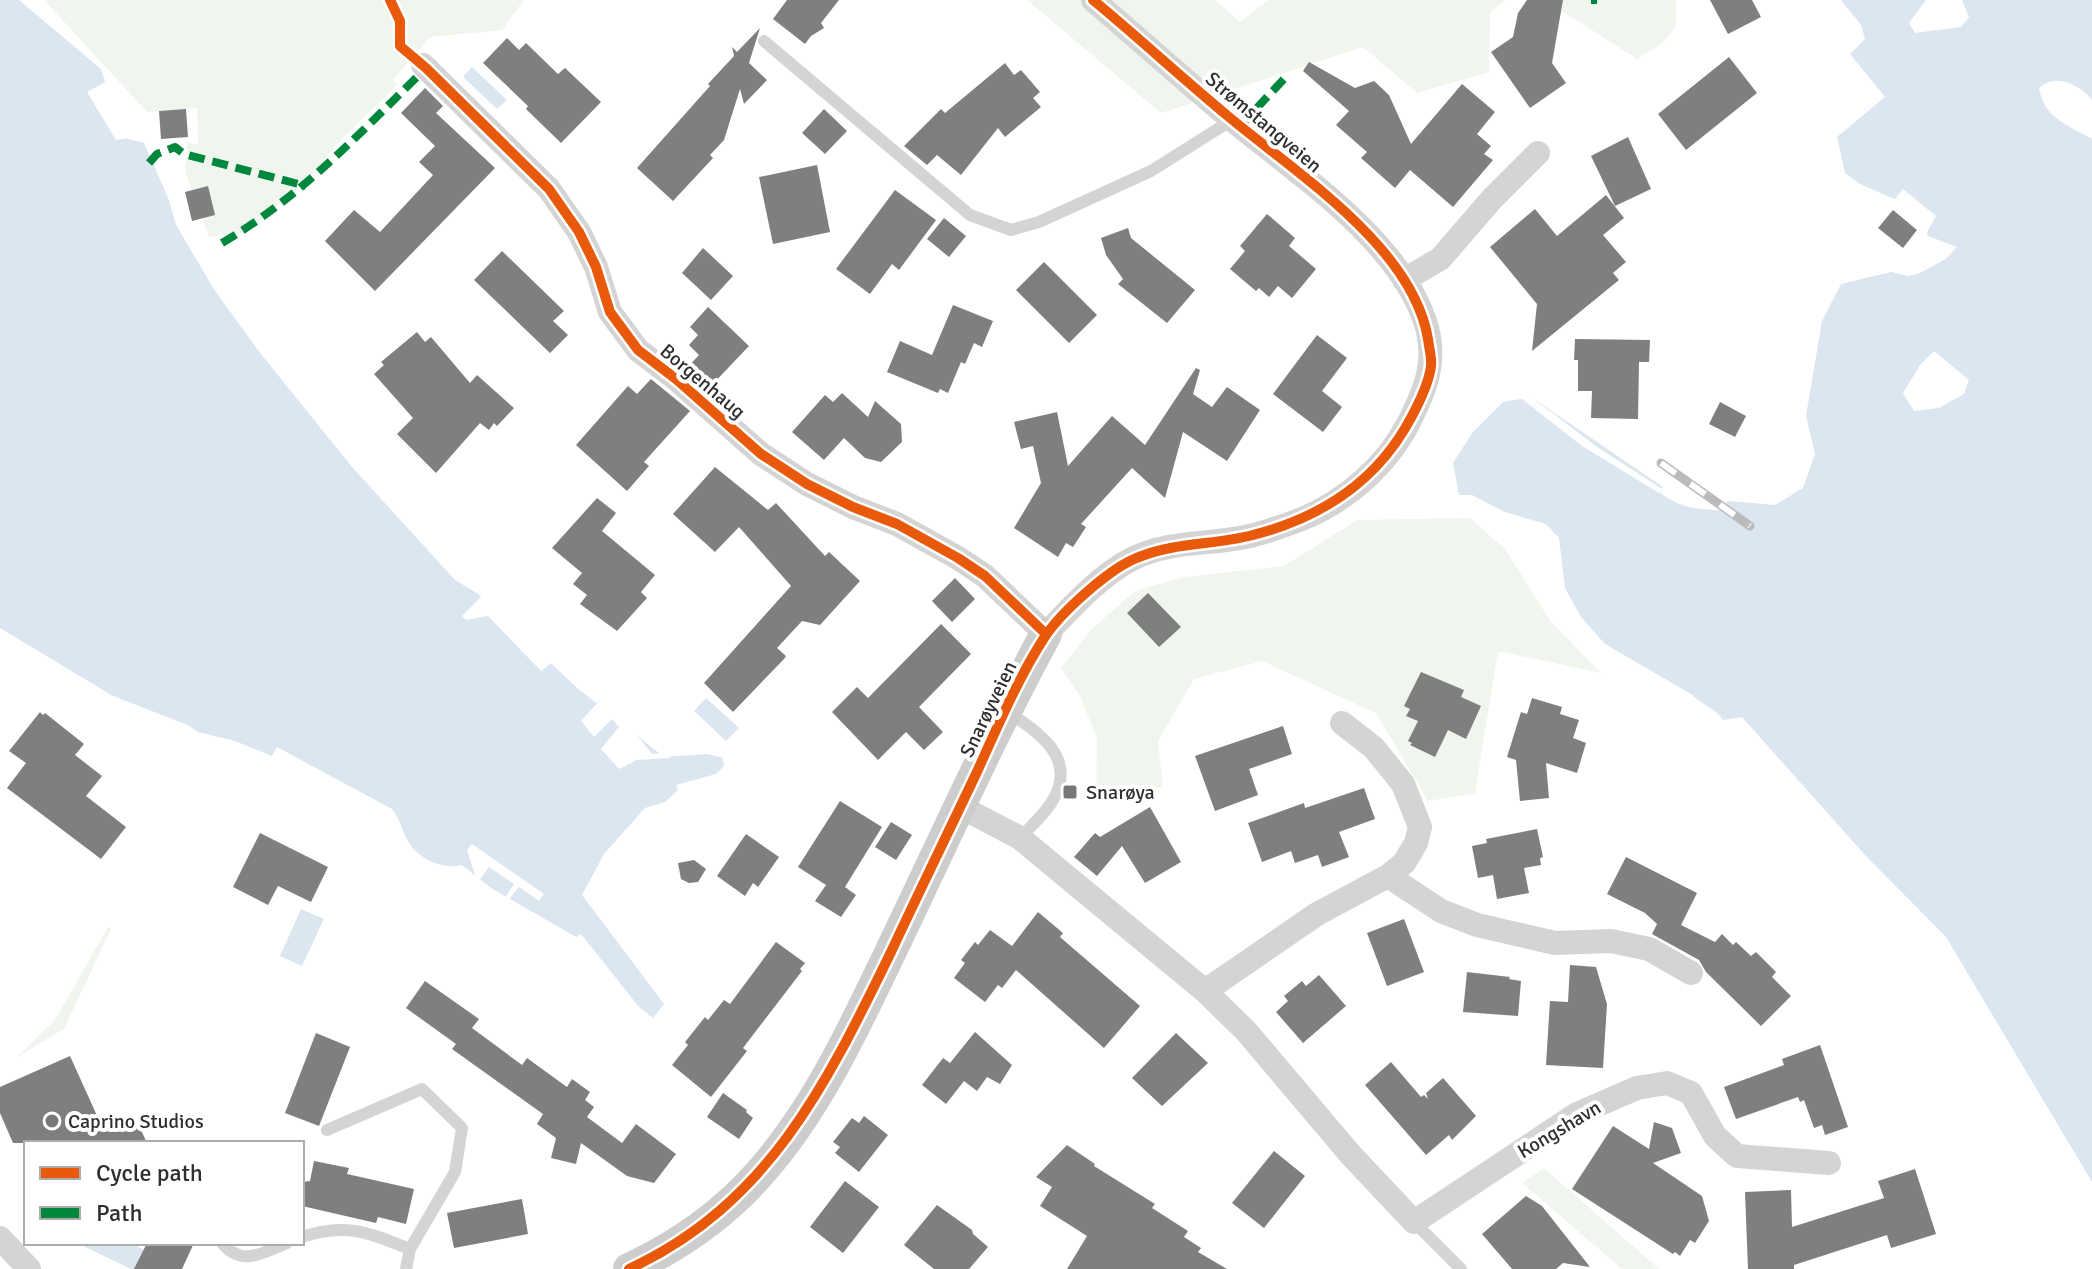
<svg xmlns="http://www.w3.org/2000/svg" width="2092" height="1269" viewBox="0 0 2092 1269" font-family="Signika,sans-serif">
	<rect width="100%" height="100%" fill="#fff"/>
	<path fill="#f0f5ed" d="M44,0H524L502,30L430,37L393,80L397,85L340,141L307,180L247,232L209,237L186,174L187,142L198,145L197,108L147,112Z
		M1027,0H1215L1240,22L1269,0H1505L1490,13L1489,72L1417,93L1363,47L1161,113Z
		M1563,0H1676V27L1661,44L1637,59L1562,11Z
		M1470,518L1505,549L1551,622L1601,673L1498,651L1475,793L1428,801L1376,713L1262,661L1194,679L1158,741L1163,787L1096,794L1097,738L1080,696L1061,668L1093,628L1135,591L1184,577L1284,566L1357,520Z
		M108,927L111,929L64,1029L16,1058L55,1020Z
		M1544,1168L1659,1269H1622L1522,1183Z"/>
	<path fill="#dbe6f0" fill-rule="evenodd" d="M0,0H19L101,69L114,111L128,139L144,143L169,200L176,225L215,291L261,354L352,467L455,580L477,593L576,687L664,757L707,754L723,758L724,766L716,774L676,785L678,790L665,802L645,808L604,854L582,895L664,1004L653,1018L639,1007L581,934L576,937L491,888L462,865C445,870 420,860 410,844C402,833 401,820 392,809L277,747L272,756L235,741L198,732L188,725L113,696L0,628Z
		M1841,0H1926L1909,23L1915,33L1961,27L1969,17L1962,0H2092V100C2080,85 2056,72 2039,88C2044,118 2068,125 2092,139V1182L1946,937L1865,855L1742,717L1723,720C1714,707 1702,705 1691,694L1605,644L1581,617L1565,588L1559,538L1546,524L1505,512L1472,495H1459L1453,463L1473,432L1503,402L1531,397L1663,487L1660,493C1679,507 1697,510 1721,510L1728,501L1775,505L1803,488L1815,454L1806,416L1822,321L1841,284L1891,272L1909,276L1920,273L1946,259L1957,247L1928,236L1926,230L1894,199L1860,184L1845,173L1837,137L1885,97L1850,54L1865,39L1861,25ZM1934,351L1969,380L1964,394L1939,408L1914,411L1903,393L1920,365Z
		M472,67L507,100L497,109L463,77Z
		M706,698L739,728L726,741L694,711Z
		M301,909L324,919L302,966L280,956Z
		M85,1243H130L159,1257L153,1269H131L83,1246Z"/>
	<path fill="#fff" d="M109,80L118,110L131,136L137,137L116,140L87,92Z
		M1903,189L1936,216L1925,236L1896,207L1898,204L1894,200Z
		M1527,394L1600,449L1662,489L1659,493L1582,446L1517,395Z
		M484,594L554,661L541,671L488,616L466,620L462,616Z
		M600,700L623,718L652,754L668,752L670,758L637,760L619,769L601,749L619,727L612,719L594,737L581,721Z
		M472,844L544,894L539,901L519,887L507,902L504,899L514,884L489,867L479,881L476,878L467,850Z"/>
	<path fill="#7f7f7f" d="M787,0H839L821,23L824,28L811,36L805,44L773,19Z
		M1527,0H1563L1552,63L1566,83L1530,108L1491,52L1513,37L1518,13Z
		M1710,0H1752L1761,17L1728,34Z
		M760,28L749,63L767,80L744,104L740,89L724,140L710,155L713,158L673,201L637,168L710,86L708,84L734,56L732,47L737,52Z
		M507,38L519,50L526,43L558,74L565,68L601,102L561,143L526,109L528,106L483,63Z
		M1729,57L1757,93L1686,150L1658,114Z
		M1309,62L1355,88L1374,81L1389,95L1411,144L1462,84L1495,112L1477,134L1491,146L1484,154L1493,160L1453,207L1410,170L1395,188L1361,158L1367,152L1336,125L1349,111L1303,71Z
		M1005,63L1014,75L1021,70L1040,92L1033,98L1041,107L1005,137L998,128L961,175L937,155L927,165L904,146L941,109L945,113Z
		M425,88L443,106L436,113L495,168L375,291L325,241L354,210L380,232L433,175L419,162L435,146L401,113Z
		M186,109L188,137L161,139L159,111Z
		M824,109L847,131L825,154L802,133Z
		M1628,137L1651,189L1615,206L1591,156Z
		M817,165L830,232L773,244L759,177Z
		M208,186L215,215L192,221L185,192Z
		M895,190L936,220L899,270L892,264L870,294L836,269Z
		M1606,195L1624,218L1603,235L1626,262L1613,273L1619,280L1532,351L1537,304L1490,247L1535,209L1557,236Z
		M1893,210L1917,230L1903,248L1878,228Z
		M1267,214L1295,238L1289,246L1316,269L1292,298L1278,286L1269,297L1259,288L1256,291L1230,269L1245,251L1240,246Z
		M944,218L966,236L949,257L927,239Z
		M1128,228L1131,238L1195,290L1167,323L1118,284L1123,279L1106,255L1101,238Z
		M703,248L733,276L711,300L682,273Z
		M502,251L564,311L553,321L568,335L550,353L474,280Z
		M1044,262L1097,315L1069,343L1016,290Z
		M953,305L993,321L982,347L974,343L965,364L961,362L948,393L940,389L938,393L887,372L900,341L932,355Z
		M708,307L749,346L709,388L687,368L699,355L689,345L698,335L690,327Z
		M417,332L425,342L431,337L470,383L477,375L514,408L497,426L494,423L489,430L480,423L436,473L397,434L413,418L374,374L384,365L381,362Z
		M1317,335L1347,358L1322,391L1342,407L1323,432L1273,394Z
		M1575,339L1650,340L1649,362H1639L1638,419L1591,418L1592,391H1578V360H1574Z
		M1196,368L1200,370L1193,394L1212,407L1227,387L1260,410L1227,461L1183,432L1165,498L1132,468L1081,524L1086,527L1073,547L1066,543L1058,557L1014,528L1041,483L1033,446L1021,449L1014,422L1057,412L1068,466L1112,416L1145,445Z
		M651,379L690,411L644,462L649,466L627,491L576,445L628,386L637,394Z
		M842,393L868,417L875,401L901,424L902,442L881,462L865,458L844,438L824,460L792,432L825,395L833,402Z
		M1720,402L1746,416L1735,437L1709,424Z
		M715,467L768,510L776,503L825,556L829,552L860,581L820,625L802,621L777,648L786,656L784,659L733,712L704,683L791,586L739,527L715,552L673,514Z
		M597,498L616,513L602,531L655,575L641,592L647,598L617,631L580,604L587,595L573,584L582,573L552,548Z
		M955,578L975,599L952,622L932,601Z
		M1148,593L1181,627L1159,647L1127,613Z
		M941,624L971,654L919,707L943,732L924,750L906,732L878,760L832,712L857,687L868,698Z
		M1421,672L1464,690L1461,697L1481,706L1466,739L1448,730L1435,757L1410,745L1412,743L1408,741L1418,721L1406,716L1410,709L1404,706Z
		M1532,698L1562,707L1560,714L1579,720L1573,738L1586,743L1577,773L1546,763L1549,798L1520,801L1516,760L1507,757L1521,712L1527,714Z
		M40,712L43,715L45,713L84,744L75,755L102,776L86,796L126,827L101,859L7,788L26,763L9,751Z
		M1283,726L1292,754L1249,769L1258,795L1215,811L1195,756Z
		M1364,788L1375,819L1339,832L1349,857L1322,867L1318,855L1295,863L1291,851L1262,862L1248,823L1304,803L1305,808Z
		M840,801L882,827L845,887L856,895L841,917L815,901L826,885L798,867Z
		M1150,807L1181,862L1145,883L1122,846L1097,876L1074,857L1095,833L1100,837Z
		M891,822L912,835L896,860L875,847Z
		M1537,829L1543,857L1540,858L1541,865L1524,868L1529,893L1497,899L1493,875L1478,878L1472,846L1487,843L1486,839Z
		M260,833L328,867L311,902L278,886L268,905L233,887Z
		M746,834L779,857L758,887L753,883L745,896L717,876Z
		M1626,857L1697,893L1681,925L1715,942L1722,934L1733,945L1736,942L1751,956L1756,952L1776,972L1772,977L1791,996L1761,1026L1706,972L1699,960L1652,934L1657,924L1645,913L1607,894Z
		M694,860L706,869L698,882L689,883L681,879L678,863Z
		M1038,912L1063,933L1060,937L1140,1006L1104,1048L1016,970L1002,988L998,985L985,1002L954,978L965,963L961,960L975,942L978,945L990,930L1012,946Z
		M1404,919L1424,972L1387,986L1367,933Z
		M776,942L805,963L800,969L802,971L743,1048L747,1051L711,1097L672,1065L688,1045L685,1042L705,1017L708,1020L724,1000L730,1004Z
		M1570,965L1596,967L1607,1004L1603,1068L1546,1065L1550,1001L1568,1002Z
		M1467,972L1510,977L1509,979L1521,981L1518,1016L1463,1012Z
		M1319,975L1346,1006L1303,1043L1276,1012L1288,1001L1284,996L1302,981L1306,986Z
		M425,981L479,1019L472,1028L522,1065L527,1058L567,1087L572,1079L590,1092L585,1100L594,1107L587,1117L622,1143L636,1124L676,1154L654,1183L627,1176L581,1143L576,1164L551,1158L556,1138L537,1124L543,1114L452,1049L456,1044L406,1008Z
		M975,1032L1012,1065L1000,1084L987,1077L977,1091L964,1081L946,1104L922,1085L943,1058L950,1063Z
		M316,1033L350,1047L319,1126L285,1113Z
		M1176,1033L1208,1063L1162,1106L1132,1078Z
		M1820,1045L1848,1127L1825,1135L1822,1125L1814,1128L1804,1100L1800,1102L1798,1097L1736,1119L1724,1087L1784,1065L1782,1059Z
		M70,1056L103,1129L134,1115L147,1143H13L0,1113V1087Z
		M1391,1062L1421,1097L1424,1095L1428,1099L1426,1093L1443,1078L1476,1116L1452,1140L1449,1135L1426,1155L1365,1085Z
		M723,1093L747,1110L746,1112L753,1118L739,1139L707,1117Z
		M864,1116L888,1135L859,1172L835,1153L840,1147L833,1142L852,1118L859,1123Z
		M1654,1122L1672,1128L1681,1153L1653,1163L1702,1196L1709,1221L1695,1243L1690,1240L1680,1256L1675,1252L1673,1254L1572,1189L1613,1126L1649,1149Z
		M1067,1145L1095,1164L1094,1166L1155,1204L1152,1208L1188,1231L1184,1237L1201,1248L1198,1252L1227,1269H1067L1087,1236L1040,1206L1052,1187L1036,1177Z
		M1274,1151L1305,1176L1264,1228L1232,1203Z
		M314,1161L349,1168L347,1174L414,1189L406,1224L378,1217L376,1223L302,1206V1182L310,1181Z
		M1915,1169L1936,1234L1891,1248L1887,1235L1794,1265V1269H1748L1745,1192L1791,1190L1792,1227L1884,1198L1878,1181Z
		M845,1181L879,1207L843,1253L810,1227Z
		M1526,1196L1542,1206L1590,1267L1563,1263L1556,1269H1512L1482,1234Z
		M522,1199L528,1234L454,1248L447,1213Z
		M937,1205L972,1230L973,1234L988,1247L969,1269H934L904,1245Z
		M147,1243H194L182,1269H134Z"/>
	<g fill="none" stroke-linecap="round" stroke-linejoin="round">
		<path stroke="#d4d4d4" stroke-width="12" d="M764,41L970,215L1011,230L1039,222L1151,171L1232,120
			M1006,711C1037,731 1078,757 1053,800C1045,814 1031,826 1020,838
			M327,1130L422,1089L462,1128L455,1172L410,1249L406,1269
			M1414,1222L1461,1269
			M302,1237C346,1222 369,1233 410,1249
			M222,1243C241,1267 263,1253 287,1243"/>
		<path stroke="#d4d4d4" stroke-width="24" d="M423,65L549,189L579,232L596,267L610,312L638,350L676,379L761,454L807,484L853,507L897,524L958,558L985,576L1046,634C1072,607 1099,576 1132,559C1169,540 1212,545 1250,536C1268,532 1286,525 1302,519C1346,501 1386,466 1408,424C1426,389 1438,360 1425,321C1397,238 1295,172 1230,118C1184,80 1139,39 1093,0
			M1404,280L1440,259L1491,200L1538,153
			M961,807L1020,838L1205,991L1246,1031L1350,1154L1414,1222L1577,1114L1637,1088L1667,1083L1691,1093L1715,1136L1737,1156L1829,1163
			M1388,876L1441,911L1477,925L1555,943L1611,941L1649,949L1691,973
			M1205,991L1317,914L1388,876L1404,863L1416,843L1420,827L1403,784L1374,748L1342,723
			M0,1238L29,1269"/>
		<path stroke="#cdcdcd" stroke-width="32" d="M629,1269C678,1246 724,1214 760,1173C816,1110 853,1030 889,955C941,847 989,739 1046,634"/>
		<g stroke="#bbb" stroke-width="9">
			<path id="rail" d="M1661,463L1750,526"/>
		</g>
		<use href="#rail" stroke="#fff" stroke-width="6" stroke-dasharray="18" stroke-linecap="butt"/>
		<path stroke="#00873e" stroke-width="8" stroke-dasharray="16 8" stroke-linecap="butt" d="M1591,0H1597
			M1240,126L1284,79
			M149,163L157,154L175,147L184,154L306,186
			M222,243C302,196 360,133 426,68"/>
		<g stroke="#fff" stroke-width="15">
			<path id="cycleway" d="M390,0L400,21V46L426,68L549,189L579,232L596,267L610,312L638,350L676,379L761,454L807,484L853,507L897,524L958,558L985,576L1046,634
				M629,1269C769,1204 827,1083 891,952C919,892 948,833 976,774C997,728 1017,680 1044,638C1061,612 1111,567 1139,557C1176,542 1215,545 1253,535C1323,517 1378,481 1412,416C1420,401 1429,383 1431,366C1432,358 1429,348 1428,339C1413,247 1296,173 1229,117C1183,79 1139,38 1093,0"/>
		</g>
		<use href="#cycleway" stroke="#e8590c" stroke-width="10"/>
	</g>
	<g fill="#787878" stroke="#fff" stroke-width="3">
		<rect x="1062" y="784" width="16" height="16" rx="4"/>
		<circle cx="52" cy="1121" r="8"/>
	</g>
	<g text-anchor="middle" stroke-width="8" stroke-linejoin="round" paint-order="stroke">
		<g font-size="20" fill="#2f2f2f" stroke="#fff">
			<text transform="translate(1264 122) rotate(40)" y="7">Strømstangveien</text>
			<text transform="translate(703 381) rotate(40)" y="7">Borgenhaug</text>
			<text transform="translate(988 709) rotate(-64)" y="7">Snarøyveien</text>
			<text transform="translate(1559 1129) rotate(-31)" y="7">Kongshavn</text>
		</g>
		<g font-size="20" fill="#2f2f2f" stroke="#fff" text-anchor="start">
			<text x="1086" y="799">Snarøya</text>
			<text x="68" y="1128">Caprino Studios</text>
		</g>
	</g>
	<rect x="24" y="1141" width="280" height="104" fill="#ffffff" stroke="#acacac" stroke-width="2"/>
	<rect x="40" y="1167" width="40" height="12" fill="#e8590c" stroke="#acacac" stroke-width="2"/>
	<text x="96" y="1181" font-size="24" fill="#2f2f2f">Cycle path</text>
	<rect x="40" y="1207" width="40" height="12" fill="#00873e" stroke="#acacac" stroke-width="2"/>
	<text x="96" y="1221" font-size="24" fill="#2f2f2f">Path</text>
</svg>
